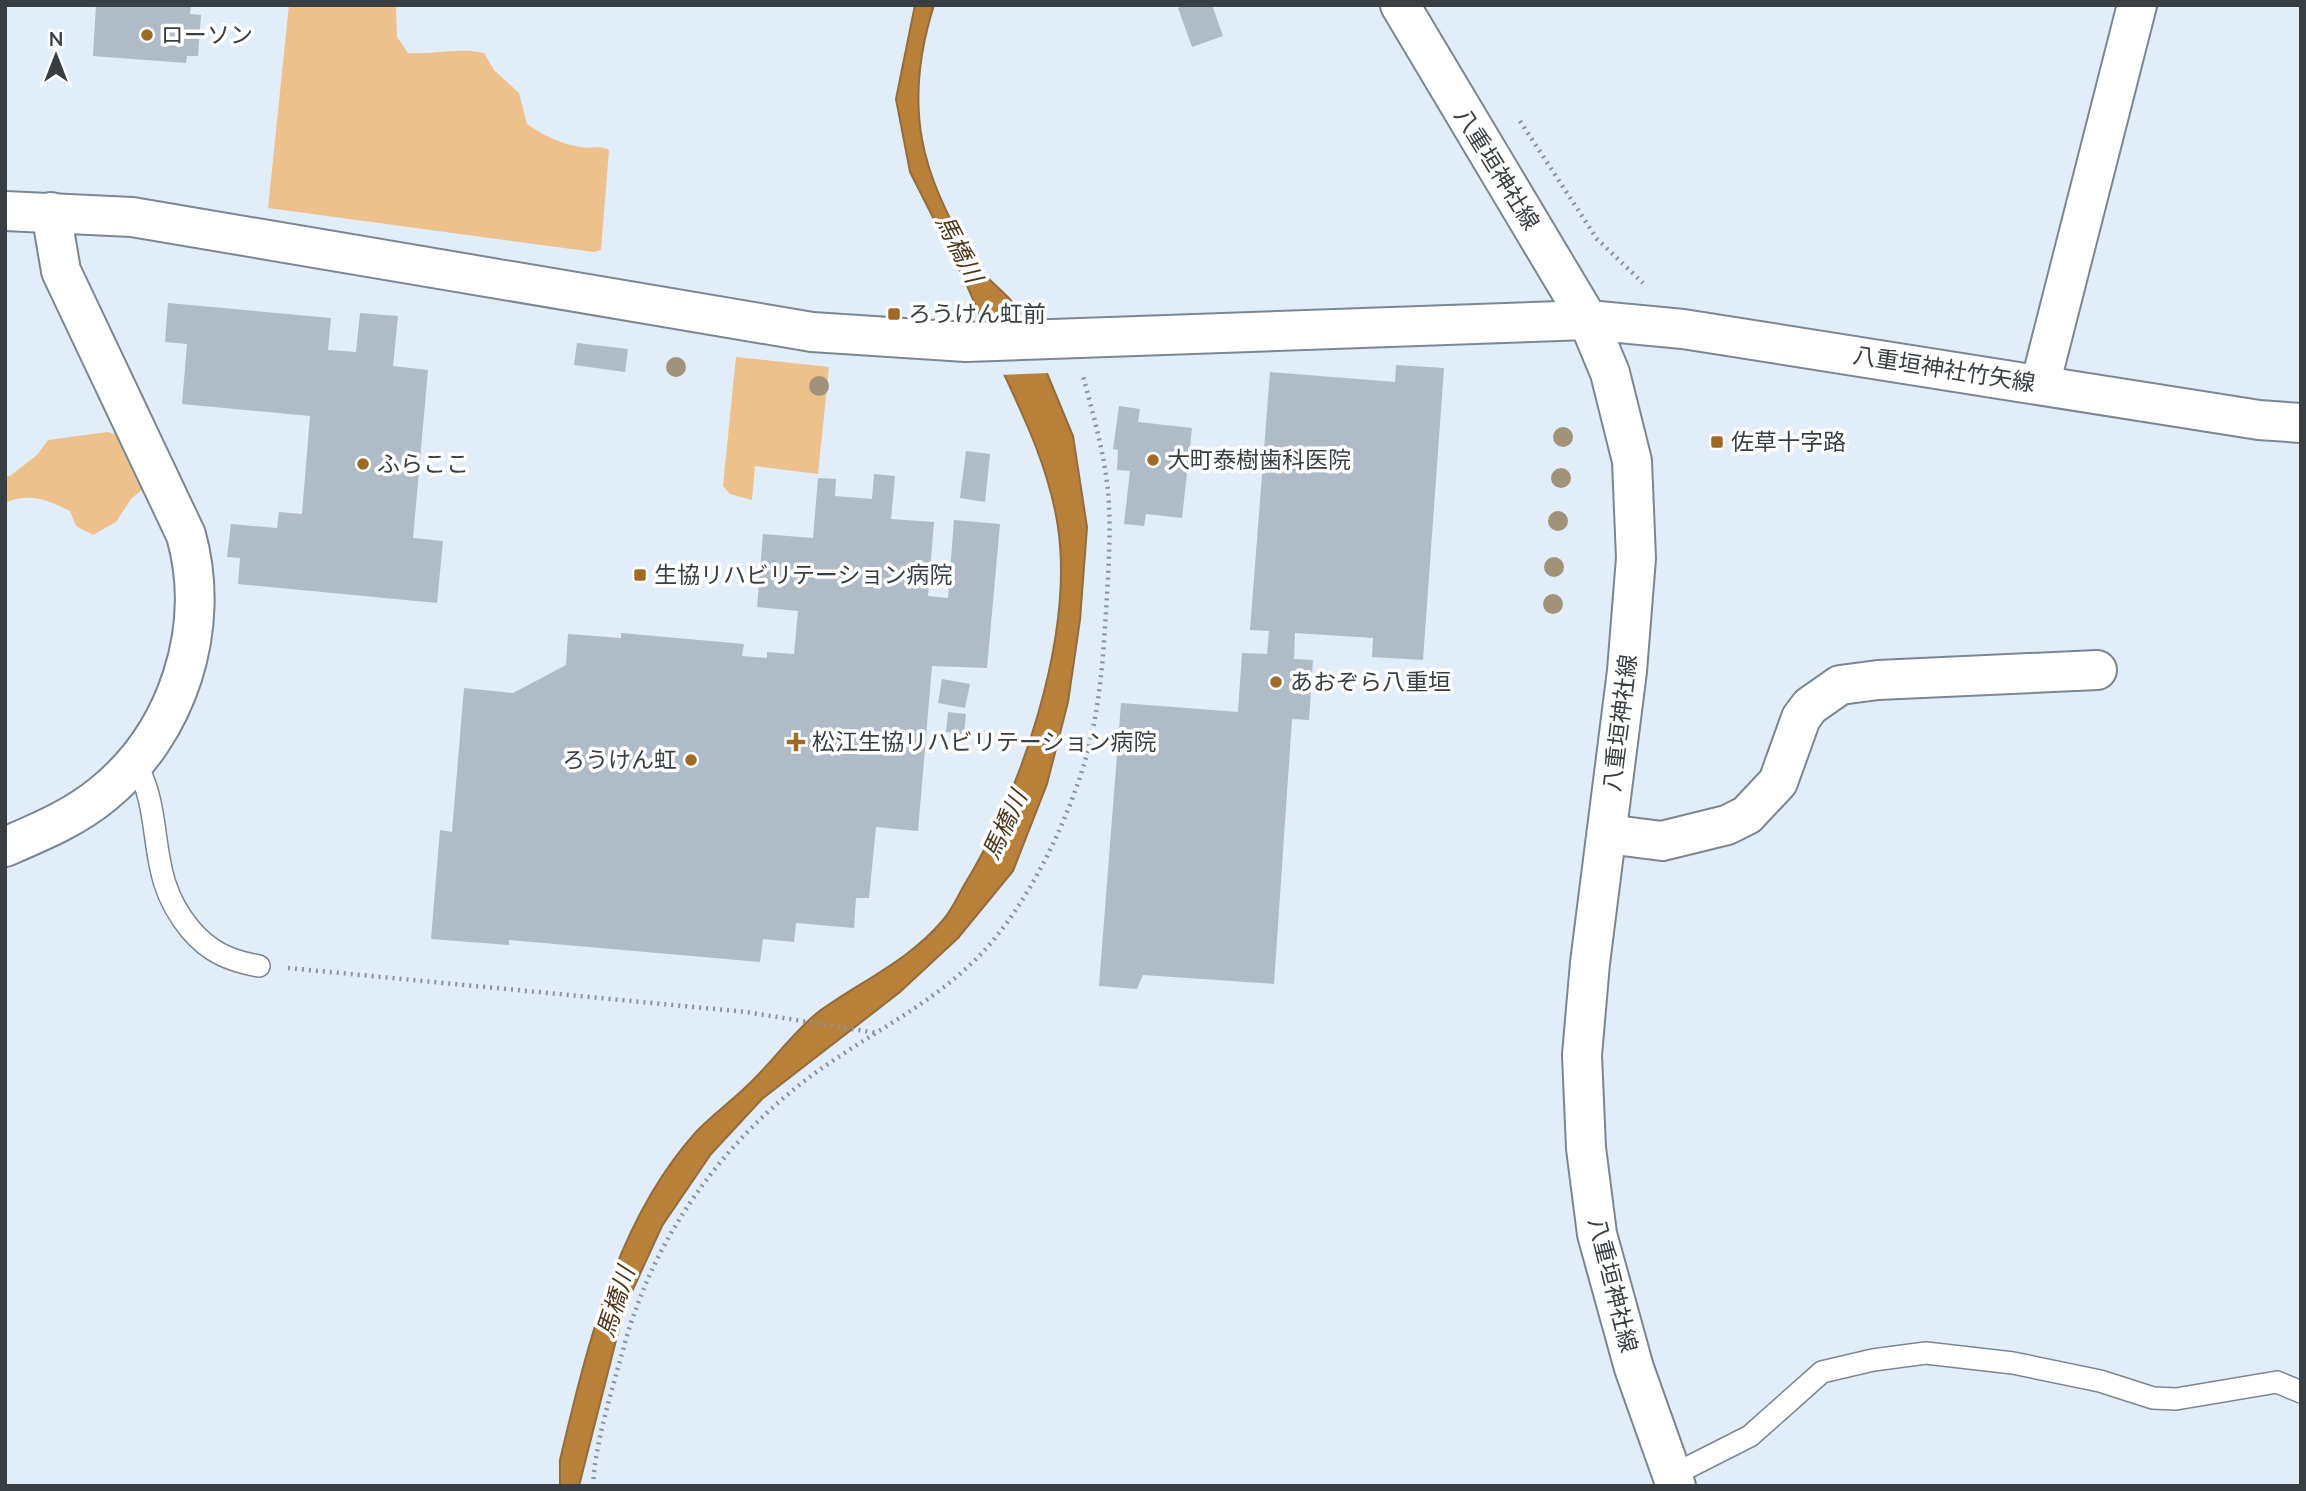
<svg xmlns="http://www.w3.org/2000/svg" width="2306" height="1491" viewBox="0 0 2306 1491" font-family="Lato,'Noto Sans JP',sans-serif">
	<rect width="100%" height="100%" fill="#e1edf8"/>
	<path fill="#eec08c" d="M289,5H396L397,37L408,53C434,55 458,47 484,53L494,70L519,93L527,124C542,135 561,144 580,147C591,149 599,145 609,150L601,250L594,252L268,208Z
		M736,357L829,367L818,474L755,466L752,500L730,494L723,486Z
		M107,432L124,436L144,488L131,499L116,522L93,535L76,526L70,511C48,500 29,492 5,503V476H10L37,455L48,440Z"/>
	<path fill="#b88039" stroke="#926c3c" stroke-width="2" d="M915,5H934C902,106 920,177 977,265C987,280 1003,290 1014,304C1021,313 1027,326 1033,336L989,337L966,283L910,172L896,99Z
		M1034,342L1073,436L1087,527L1080,620L1068,702L1047,784L1013,871L958,938L900,992L762,1099L711,1154L662,1226L624,1309L579,1486H560V1460C587,1347 616,1221 696,1132C714,1113 736,1098 754,1079C775,1058 794,1032 817,1013C859,982 909,961 943,920C951,911 957,898 963,887C1021,794 1074,637 1058,527C1048,461 1017,403 990,344Z"/>
	<path fill="#e1edf8" d="M1024,314L1051,373L1000,375L976,317Z"/>
	<path fill="#afbbc6" d="M96,5H191L190,14L201,15L198,56H187L186,63L93,56Z
		M1186,5H1212L1223,36L1192,47L1178,8Z
		M168,303L331,318L328,350L356,352L360,313L398,316L393,366L428,370L413,538L443,541L437,603L238,584L240,558L227,557L231,524L277,528L279,512L302,514L310,416L182,404L187,344L165,342Z
		M577,343L628,349L625,372L574,365Z
		M1396,365L1444,368L1423,660L1372,657L1373,638L1295,633L1294,659L1313,660L1309,720L1292,719L1274,984L1143,975L1137,989L1099,986L1121,703L1238,712L1242,653L1267,654L1269,631L1250,630L1270,372L1395,382Z
		M1119,406L1140,409L1138,422L1192,428L1182,518L1146,514L1144,526L1124,524L1130,471L1117,470L1118,450L1113,449Z
		M966,451L990,454L985,502L960,498Z
		M874,474L895,476L891,519L934,522L928,596L948,598L954,520L1000,524L987,668L932,666L918,831L876,827L869,898H856L854,928L796,923L794,942L763,939L760,962L509,940V945L431,939L440,830L452,832L464,688L513,693L566,665L568,634L621,638V633L744,644L742,656L767,658V652L794,654L798,611L757,607L763,534L813,538L818,478L836,479L835,496L872,499Z
		M942,679L970,684L965,708L938,703Z
		M948,712L966,714L964,734L946,732Z"/>
	<g fill="none" stroke-linecap="round" stroke-linejoin="round">
		<g stroke="#7b8790" stroke-width="24">
			<path id="service" d="M135,762C167,820 143,872 190,929C209,952 230,961 259,966
				M1673,1475L1750,1436L1822,1372L1873,1360L1926,1353L2013,1363L2100,1381L2153,1398L2176,1399L2277,1382L2301,1392"/>
		</g>
		<g stroke="#7b8790" stroke-width="42">
			<path id="minor" d="M2040,385L2137,5
				M1607,834L1662,841L1727,825L1747,815L1778,782L1801,718L1810,706L1840,685L1878,680L2097,670
				M5,847C40,832 74,818 103,794C178,733 212,628 186,535L61,271L51,212"/>
		</g>
		<g stroke="#7b8790" stroke-width="42">
			<path id="tertiary" d="M5,211L132,217L812,332L966,342L1588,320"/>
		</g>
		<g stroke="#7b8790" stroke-width="42">
			<path id="secondary" d="M1400,5L1588,320L1610,373L1632,461L1636,558L1627,671L1590,963L1582,1055L1586,1148L1597,1234L1634,1368L1676,1486
				M1588,320L1683,329L2259,420L2301,423"/>
		</g>
		<path stroke="#8a929a" stroke-width="4.5" stroke-dasharray="2 5" stroke-linecap="butt" d="M1520,121L1597,239L1643,283
			M288,968L746,1012L877,1033
			M593,1486C595,1447 607,1408 617,1371C623,1351 628,1329 636,1309C671,1210 744,1120 831,1062C882,1027 935,1001 979,956C1028,906 1070,818 1088,750C1101,701 1104,646 1107,595C1109,561 1111,525 1108,491C1104,452 1093,414 1083,376"/>
		<use href="#service" stroke="#fff" stroke-width="21"/>
		<use href="#minor" stroke="#fff" stroke-width="38"/>
		<use href="#tertiary" stroke="#fff" stroke-width="38"/>
		<use href="#secondary" stroke="#fff" stroke-width="38"/>
	</g>
	<g fill="#a2927a">
		<circle cx="676" cy="367" r="10"/>
		<circle cx="819" cy="386" r="10"/>
		<circle cx="1563" cy="437" r="10"/>
		<circle cx="1561" cy="478" r="10"/>
		<circle cx="1558" cy="521" r="10"/>
		<circle cx="1554" cy="567" r="10"/>
		<circle cx="1553" cy="604" r="10"/>
	</g>
	<g fill="#9f6a23" stroke="#fff" stroke-width="2.5">
		<circle cx="147" cy="35" r="7"/>
		<rect x="887" y="307" width="14" height="14" rx="3.5"/>
		<rect x="1710" y="435" width="14" height="14" rx="3.5"/>
		<circle cx="1153" cy="460" r="7"/>
		<circle cx="363" cy="464" r="7"/>
		<rect x="633" y="568" width="14" height="14" rx="3.5"/>
		<circle cx="1276" cy="682" r="7"/>
		<path d="M792.5 731.5h7v7h7v7h-7v7h-7v-7h-7v-7h7z"/>
		<circle cx="691" cy="760" r="7"/>
	</g>
	<g text-anchor="middle" stroke-width="7" stroke-linejoin="round" paint-order="stroke">
		<g font-size="23" fill="#393e42" stroke="#fff" text-anchor="start">
			<text x="161" y="43">ローソン</text>
			<text x="908" y="322">ろうけん虹前</text>
			<text x="1731" y="450">佐草十字路</text>
			<text x="1167" y="468">大町泰樹歯科医院</text>
			<text x="377" y="472">ふらここ</text>
			<text x="654" y="583">生協リハビリテーション病院</text>
			<text x="1290" y="690">あおぞら八重垣</text>
			<text x="812" y="750">松江生協リハビリテーション病院</text>
			<text x="677" y="768" text-anchor="end">ろうけん虹</text>
		</g>
		<g font-size="23" fill="#393e42" stroke="#fff">
			<text transform="translate(1497 169) rotate(58)" y="8">八重垣神社線</text>
			<text transform="translate(1944 369) rotate(9)" y="8">八重垣神社竹矢線</text>
			<text transform="translate(1620 723) rotate(-83)" y="8">八重垣神社線</text>
			<text transform="translate(1613 1285) rotate(76)" y="8">八重垣神社線</text>
		</g>
		<g font-size="24" font-style="italic" fill="#4f3719" stroke="#fff">
			<text transform="translate(959 249) rotate(63)" y="8">馬橋川</text>
			<text transform="translate(1005 825) rotate(-65)" y="8">馬橋川</text>
			<text transform="translate(616 1302) rotate(-72)" y="8">馬橋川</text>
		</g>
	</g>
	<rect width="2306" height="1491" fill="none" stroke="#393e42" stroke-width="14"/>
	<g transform="translate(56 56)" stroke="#ffffff" stroke-width="5" paint-order="stroke">
	<path d="M0-5L12 26L0 18L-12 26Z" fill="#393e42"/>
	<text y="-10" font-size="19" font-weight="bold" text-anchor="middle" fill="#393e42">N</text>
	</g>
</svg>
